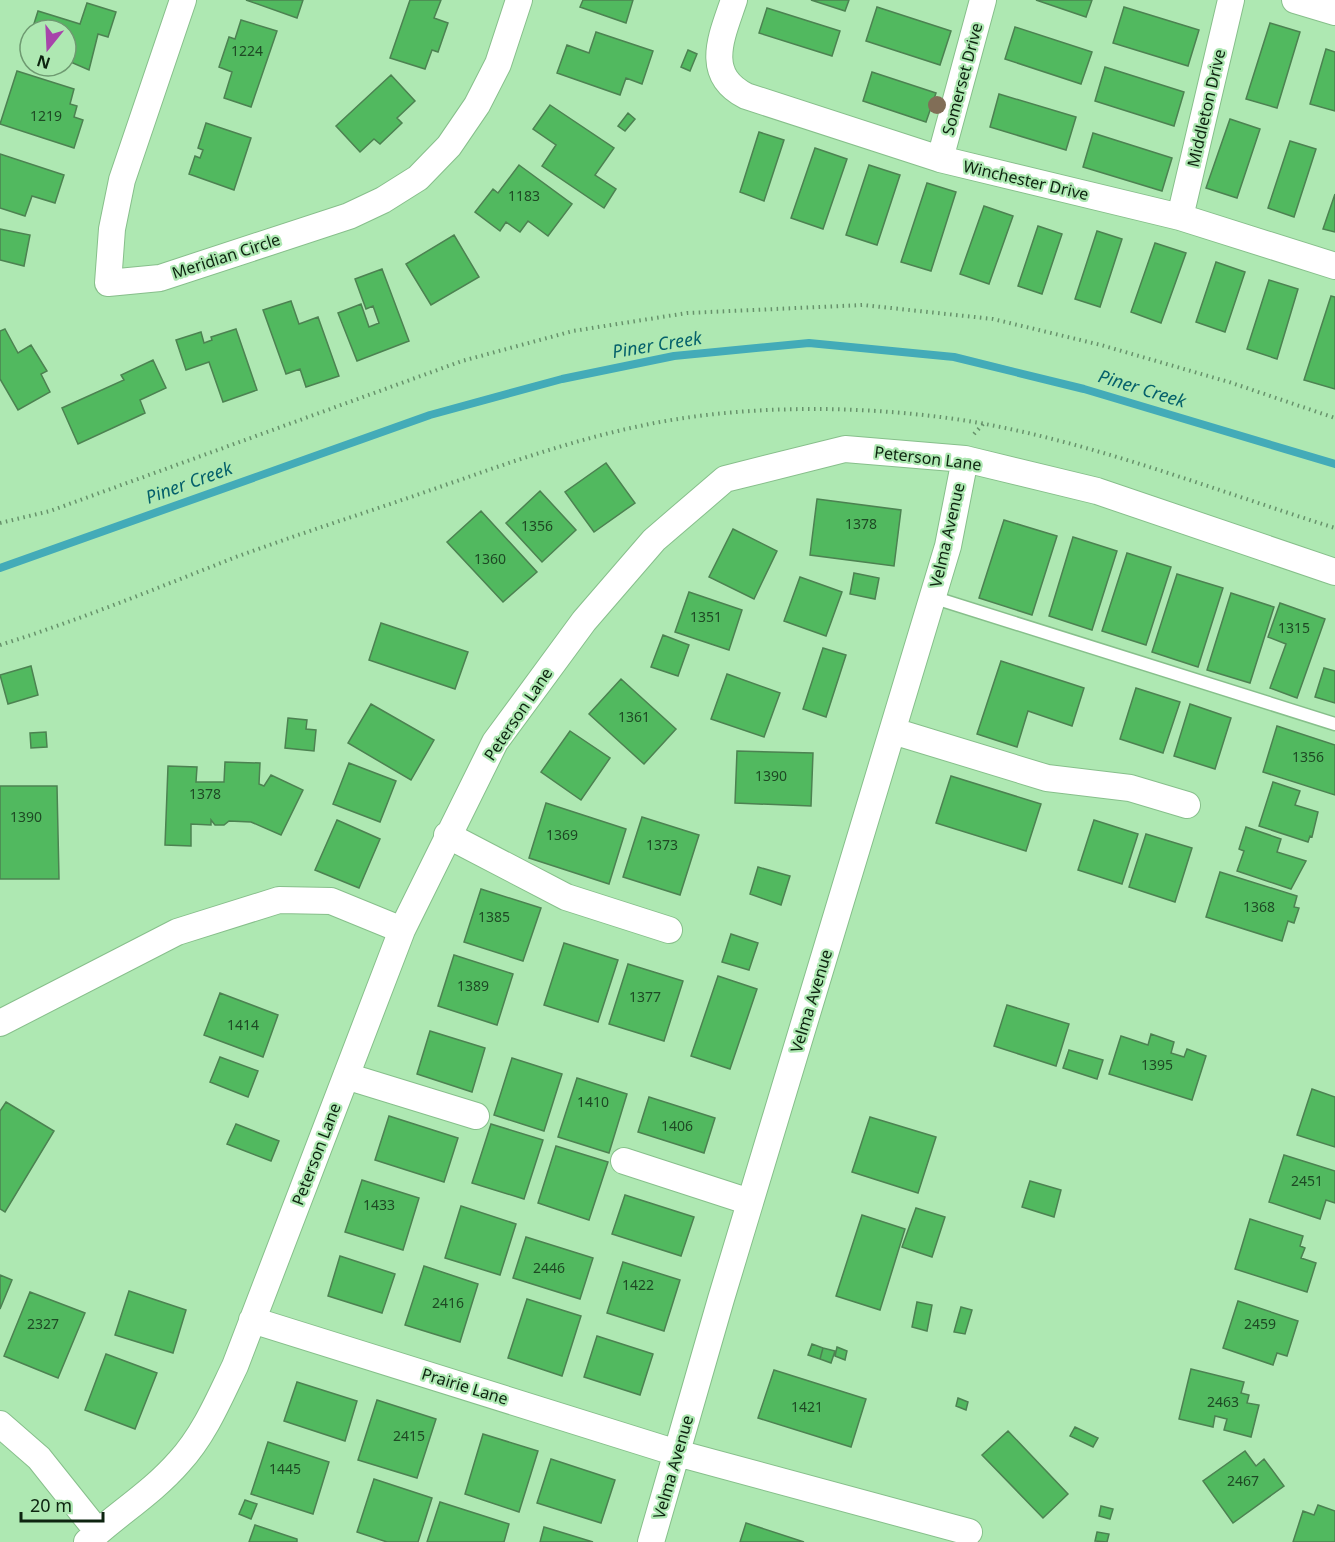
<svg xmlns="http://www.w3.org/2000/svg" width="1335" height="1542" viewBox="0 0 1335 1542" font-family="'Noto Sans',sans-serif">
	<rect width="100%" height="100%" fill="#aee8b2"/>
	<g fill="none" stroke-linecap="round" stroke-linejoin="round">
		<path stroke="#43abb8" stroke-width="8" d="M0,568L430,415L562,379L674,356L809,343L954,357L1084,389L1335,464"/>
	</g>
	<path fill="#51b95f" stroke="#4c8251" stroke-width="1.5" d="M246,0H303L297,18Z
		M410,0H441L434,18L448,23L438,52L432,50L425,69L390,58Z
		M583,0H633L626,23L580,7Z
		M811,0H849L845,11Z
		M1036,0H1092L1086,17Z
		M87,3L116,12L108,37L98,34L89,70L66,60V30H32L38,11L80,24Z
		M877,7L951,31L940,65L866,41Z
		M1124,7L1199,30L1188,66L1113,43Z
		M767,8L840,31L832,56L759,33Z
		M241,20L277,31L251,107L224,98L232,72L219,67L229,37L235,39Z
		M1270,23L1300,32L1277,108L1246,99Z
		M1015,27L1092,52L1081,84L1005,59Z
		M596,32L653,51L642,84L626,78L620,95L557,73L567,45L589,53Z
		M1326,49L1335,52V111L1310,104Z
		M688,50L697,54L690,71L681,67Z
		M1105,67L1184,92L1174,126L1095,101Z
		M17,71L74,89L70,104L77,106L74,117L83,120L74,148L0,124Z
		M872,72L936,93L926,122L863,101Z
		M391,75L415,101L397,118L402,123L380,144L374,139L360,152L336,126Z
		M999,94L1076,117L1066,150L990,127Z
		M550,105L614,148L595,175L616,189L604,208L542,166L556,145L533,129Z
		M628,113L635,119L625,131L618,126Z
		M1230,119L1260,129L1237,198L1206,188Z
		M206,123L251,138L234,190L189,174L195,156L200,158L203,150L198,148Z
		M759,132L784,140L764,201L740,192Z
		M1093,133L1172,158L1162,191L1083,167Z
		M1290,141L1316,149L1294,217L1268,208Z
		M815,148L847,159L823,229L791,218Z
		M0,154L64,175L55,203L32,196L25,216L0,208Z
		M519,165L572,204L548,236L528,221L520,232L506,222L500,231L475,212L493,189L498,193Z
		M869,165L900,175L877,245L846,235Z
		M927,183L956,192L931,271L901,262Z
		M1335,194V232L1323,229Z
		M984,206L1013,216L989,284L960,274Z
		M1038,226L1062,234L1042,294L1018,286Z
		M0,229L30,235L24,266L0,260Z
		M1097,231L1122,239L1100,307L1075,299Z
		M454,235L479,277L431,305L406,264Z
		M1155,243L1186,253L1161,323L1131,312Z
		M1216,262L1245,272L1225,332L1196,322Z
		M382,269L409,341L357,361L338,313L361,304L369,327L379,323L373,306L366,309L355,279Z
		M1269,280L1298,289L1277,359L1247,349Z
		M1331,296L1335,297V389L1304,380Z
		M291,301L299,324L318,317L339,376L306,387L300,369L286,374L263,310Z
		M5,329L18,353L31,345L47,371L41,374L50,392L18,410L0,379V331Z
		M236,329L257,390L223,402L209,362L186,370L176,340L201,332L204,343L212,340L211,337Z
		M153,360L166,388L140,400L145,413L78,444L62,408L124,380L121,375Z
		M606,463L635,503L594,532L565,492Z
		M540,491L576,530L542,562L506,523Z
		M817,499L901,510L894,566L810,555Z
		M481,511L537,572L503,602L447,542Z
		M1004,520L1057,536L1032,615L979,598Z
		M733,529L777,551L754,599L709,577Z
		M1073,537L1117,551L1092,630L1049,616Z
		M1127,553L1171,567L1146,645L1102,631Z
		M854,573L879,578L875,599L850,594Z
		M1177,574L1223,588L1198,667L1152,652Z
		M800,577L842,592L826,636L784,621Z
		M689,592L742,610L729,650L675,632Z
		M1231,593L1274,607L1250,683L1207,670Z
		M1280,603L1325,619L1297,698L1270,688L1286,644L1268,637Z
		M381,623L468,652L455,689L369,660Z
		M663,635L689,645L678,676L651,667Z
		M823,648L846,655L826,717L803,709Z
		M1001,661L1084,688L1072,726L1028,711L1017,747L977,734Z
		M31,666L38,695L8,704L0,675Z
		M1324,668L1335,671V703L1315,697Z
		M727,674L780,693L764,737L711,719Z
		M621,679L676,729L644,764L589,714Z
		M1136,688L1180,702L1163,753L1120,739Z
		M371,704L434,740L411,780L348,743Z
		M1190,704L1231,718L1215,769L1174,756Z
		M288,718L307,720L306,729L316,730L314,751L285,748Z
		M1277,726L1335,745V795L1263,772Z
		M570,731L610,758L581,800L541,772Z
		M46,732L47,747L31,748L30,733Z
		M737,751L813,753L811,806L735,803Z
		M225,762L260,763L259,784L264,786L271,775L303,790L281,835L251,822L229,821L224,825H215L211,820V825L191,824V846L165,845L168,766L197,767L196,782H224Z
		M349,763L396,781L380,822L333,804Z
		M951,776L1041,804L1026,851L936,823Z
		M1273,782L1300,791L1295,805L1318,812L1312,837L1310,836L1308,842L1259,826Z
		M0,786H57L59,879H0Z
		M546,803L626,829L609,884L529,858Z
		M642,817L699,835L680,895L623,877Z
		M337,820L380,839L359,888L315,870Z
		M1094,820L1138,834L1122,884L1078,870Z
		M1246,827L1281,839L1277,852L1306,861L1291,889L1237,871L1244,851L1239,849Z
		M1146,834L1192,848L1175,902L1129,887Z
		M758,867L790,876L781,905L750,894Z
		M1220,872L1297,896L1294,907L1299,908L1294,923L1288,921L1282,941L1206,917Z
		M481,889L541,908L523,961L464,942Z
		M731,934L758,943L749,970L722,962Z
		M564,943L618,960L598,1022L544,1005Z
		M454,955L513,974L497,1025L438,1006Z
		M628,964L683,981L664,1041L609,1024Z
		M718,976L757,989L730,1069L691,1056Z
		M220,993L278,1015L263,1057L204,1035Z
		M1007,1005L1069,1024L1056,1066L994,1046Z
		M430,1031L485,1048L472,1092L417,1074Z
		M1151,1034L1174,1042L1171,1053L1184,1057L1187,1049L1206,1056L1192,1100L1109,1074L1121,1036L1148,1045Z
		M1069,1050L1103,1060L1097,1079L1063,1068Z
		M220,1057L258,1071L248,1097L210,1082Z
		M512,1058L562,1074L544,1131L494,1115Z
		M577,1078L627,1094L609,1153L558,1137Z
		M1312,1089L1335,1097V1147L1297,1135Z
		M649,1097L715,1118L704,1153L638,1132Z
		M6,1102L54,1131L5,1212L0,1209V1111Z
		M389,1116L458,1138L444,1182L375,1160Z
		M870,1117L936,1137L918,1193L852,1172Z
		M236,1124L279,1141L271,1161L227,1144Z
		M491,1124L543,1140L524,1199L472,1183Z
		M556,1146L608,1162L589,1220L538,1203Z
		M1284,1155L1335,1171V1203L1326,1200L1320,1219L1269,1202Z
		M362,1180L419,1198L403,1250L345,1232Z
		M1030,1181L1061,1190L1054,1217L1022,1207Z
		M625,1195L694,1217L681,1256L612,1234Z
		M461,1206L516,1224L500,1275L445,1258Z
		M916,1208L945,1217L932,1257L902,1247Z
		M862,1215L905,1229L880,1310L836,1296Z
		M1250,1219L1303,1236L1300,1246L1305,1248L1301,1258L1316,1263L1307,1292L1235,1269Z
		M526,1237L593,1258L580,1299L513,1278Z
		M340,1256L395,1274L382,1313L328,1296Z
		M623,1262L680,1280L664,1331L607,1313Z
		M424,1266L478,1284L460,1342L405,1325Z
		M0,1275L12,1280L0,1309Z
		M129,1291L186,1310L173,1353L115,1335Z
		M30,1292L85,1313L58,1378L4,1356Z
		M527,1299L581,1316L562,1376L508,1358Z
		M1238,1301L1298,1321L1287,1356L1277,1353L1273,1365L1223,1348Z
		M917,1302L932,1305L927,1331L912,1327Z
		M961,1307L972,1310L965,1334L954,1332Z
		M597,1336L653,1354L640,1395L584,1377Z
		M812,1344L823,1348L820,1359L808,1355Z
		M837,1347L847,1351L845,1360L835,1356Z
		M823,1348L835,1351L831,1363L820,1359Z
		M106,1354L157,1373L135,1429L85,1410Z
		M1191,1369L1244,1382L1241,1393L1249,1395L1247,1403L1259,1405L1251,1437L1224,1430L1227,1419L1215,1416L1213,1427L1179,1419Z
		M774,1370L866,1399L851,1447L758,1418Z
		M297,1382L357,1401L345,1441L284,1421Z
		M958,1398L968,1402L966,1410L956,1406Z
		M377,1400L436,1419L417,1478L358,1460Z
		M1075,1427L1098,1438L1093,1447L1070,1436Z
		M1008,1431L1068,1494L1043,1518L982,1455Z
		M483,1434L538,1451L519,1512L465,1494Z
		M268,1442L329,1462L313,1514L251,1494Z
		M1245,1451L1256,1466L1264,1459L1284,1486L1233,1523L1203,1481Z
		M551,1459L615,1480L601,1523L537,1503Z
		M374,1479L432,1498L418,1542H387L357,1532Z
		M245,1500L257,1504L251,1519L239,1514Z
		M440,1502L509,1524L504,1542H427Z
		M1318,1505L1335,1511V1542H1293L1303,1511L1314,1515Z
		M1101,1506L1113,1509L1110,1519L1099,1516Z
		M746,1523L804,1542H740Z
		M255,1525L297,1539V1542H249Z
		M544,1527L593,1542H540Z
		M1097,1532L1109,1534L1107,1542L1095,1541Z"/>
	<g fill="none" stroke-linecap="round" stroke-linejoin="round">
		<g stroke="#87bf8b" stroke-width="15">
			<path id="lane" d="M932,597L1335,724"/>
		</g>
		<g stroke="#87bf8b" stroke-width="28">
			<path id="street" d="M183,0L122,180L112,229L108,283L160,278L349,216L383,200L418,178L449,146L477,105L498,64L519,0
				M734,0C722,36 703,74 746,96L940,159L1180,217L1335,266
				M1295,0L1335,12
				M940,159L983,0
				M1180,217L1231,0
				M893,731L1047,778L1130,788L1187,805
				M447,835L566,897L669,930
				M0,1023L177,932L279,900L331,901L402,930
				M346,1076L476,1116
				M624,1161L750,1202
				M252,1320L677,1453L969,1532
				M0,1424L39,1458L98,1532
				M87,1542C117,1514 152,1493 179,1462C204,1435 219,1399 235,1366L402,930L495,742L584,621L654,540L725,479L845,449L965,459L1097,491L1335,572
				M651,1542L721,1299L948,546L965,459"/>
		</g>
		<path stroke="#67926b" stroke-width="4" stroke-dasharray="1.5 4.5" stroke-linecap="butt" d="M974,434L984,423
			M0,523L50,511L462,361L573,331L687,313L863,305L993,319L1101,345L1229,382L1335,418
			M0,645C80,620 157,588 236,557C301,533 368,512 434,489C502,465 569,441 640,426C732,406 839,405 932,416C1065,431 1207,488 1335,528"/>
		<use href="#lane" stroke="#fff" stroke-width="12"/>
		<use href="#street" stroke="#fff" stroke-width="26"/>
	</g>
	<circle fill="#816e57" cx="937" cy="105" r="9"/>
	<g text-anchor="middle" stroke-width="4.5" stroke-linejoin="round" paint-order="stroke">
		<g font-size="14" fill="#1e4924">
			<text x="247" y="56">1224</text>
			<text x="46" y="121">1219</text>
			<text x="524" y="201">1183</text>
			<text x="861" y="529">1378</text>
			<text x="537" y="531">1356</text>
			<text x="490" y="564">1360</text>
			<text x="706" y="622">1351</text>
			<text x="1294" y="633">1315</text>
			<text x="634" y="722">1361</text>
			<text x="1308" y="762">1356</text>
			<text x="771" y="781">1390</text>
			<text x="205" y="799">1378</text>
			<text x="26" y="822">1390</text>
			<text x="562" y="840">1369</text>
			<text x="662" y="850">1373</text>
			<text x="1259" y="912">1368</text>
			<text x="494" y="922">1385</text>
			<text x="473" y="991">1389</text>
			<text x="645" y="1002">1377</text>
			<text x="243" y="1030">1414</text>
			<text x="1157" y="1070">1395</text>
			<text x="593" y="1107">1410</text>
			<text x="677" y="1131">1406</text>
			<text x="1307" y="1186">2451</text>
			<text x="379" y="1210">1433</text>
			<text x="549" y="1273">2446</text>
			<text x="638" y="1290">1422</text>
			<text x="448" y="1308">2416</text>
			<text x="43" y="1329">2327</text>
			<text x="1260" y="1329">2459</text>
			<text x="1223" y="1407">2463</text>
			<text x="807" y="1412">1421</text>
			<text x="409" y="1441">2415</text>
			<text x="285" y="1474">1445</text>
			<text x="1243" y="1486">2467</text>
		</g>
		<g font-size="16" fill="#0d2410" stroke="#aee8b2">
			<text transform="translate(962 79) rotate(-75)" y="6">Somerset Drive</text>
			<text transform="translate(1206 108) rotate(-77)" y="6">Middleton Drive</text>
			<text transform="translate(1026 180) rotate(13)" y="6">Winchester Drive</text>
			<text transform="translate(226 256) rotate(-18)" y="6">Meridian Circle</text>
			<text transform="translate(928 458) rotate(7)" y="6">Peterson Lane</text>
			<text transform="translate(947 535) rotate(-77)" y="6">Velma Avenue</text>
			<text transform="translate(518 714) rotate(-56)" y="6">Peterson Lane</text>
			<text transform="translate(811 1001) rotate(-73)" y="6">Velma Avenue</text>
			<text transform="translate(316 1154) rotate(-69)" y="6">Peterson Lane</text>
			<text transform="translate(465 1386) rotate(17)" y="6">Prairie Lane</text>
			<text transform="translate(673 1467) rotate(-74)" y="6">Velma Avenue</text>
		</g>
		<g font-size="18" font-style="italic" fill="#05616b" stroke="#aee8b2">
			<text transform="translate(657 345) rotate(-9)" y="6">Piner Creek</text>
			<text transform="translate(1142 389) rotate(17)" y="6">Piner Creek</text>
			<text transform="translate(189 483) rotate(-20)" y="6">Piner Creek</text>
		</g>
	</g>
	<g transform="translate(48 48) rotate(198)"><circle r="28" fill="#aee8b2" stroke="#6e9a71" stroke-width="1.5"/>
	<path d="M0-4.5L10 22L0 15L-10 22Z" fill="#a744aa"/>
	<text y="-9" font-size="16" font-weight="bold" text-anchor="middle" fill="#0d2410">N</text>
	</g>
	<path d="M21 1512v9h82v-9" fill="none" stroke="#0d2410" stroke-width="3"/>
	<text x="30" y="1512" font-size="18" fill="#0d2410" stroke="#aee8b2" stroke-width="4.5" paint-order="stroke">20 m</text>
</svg>
